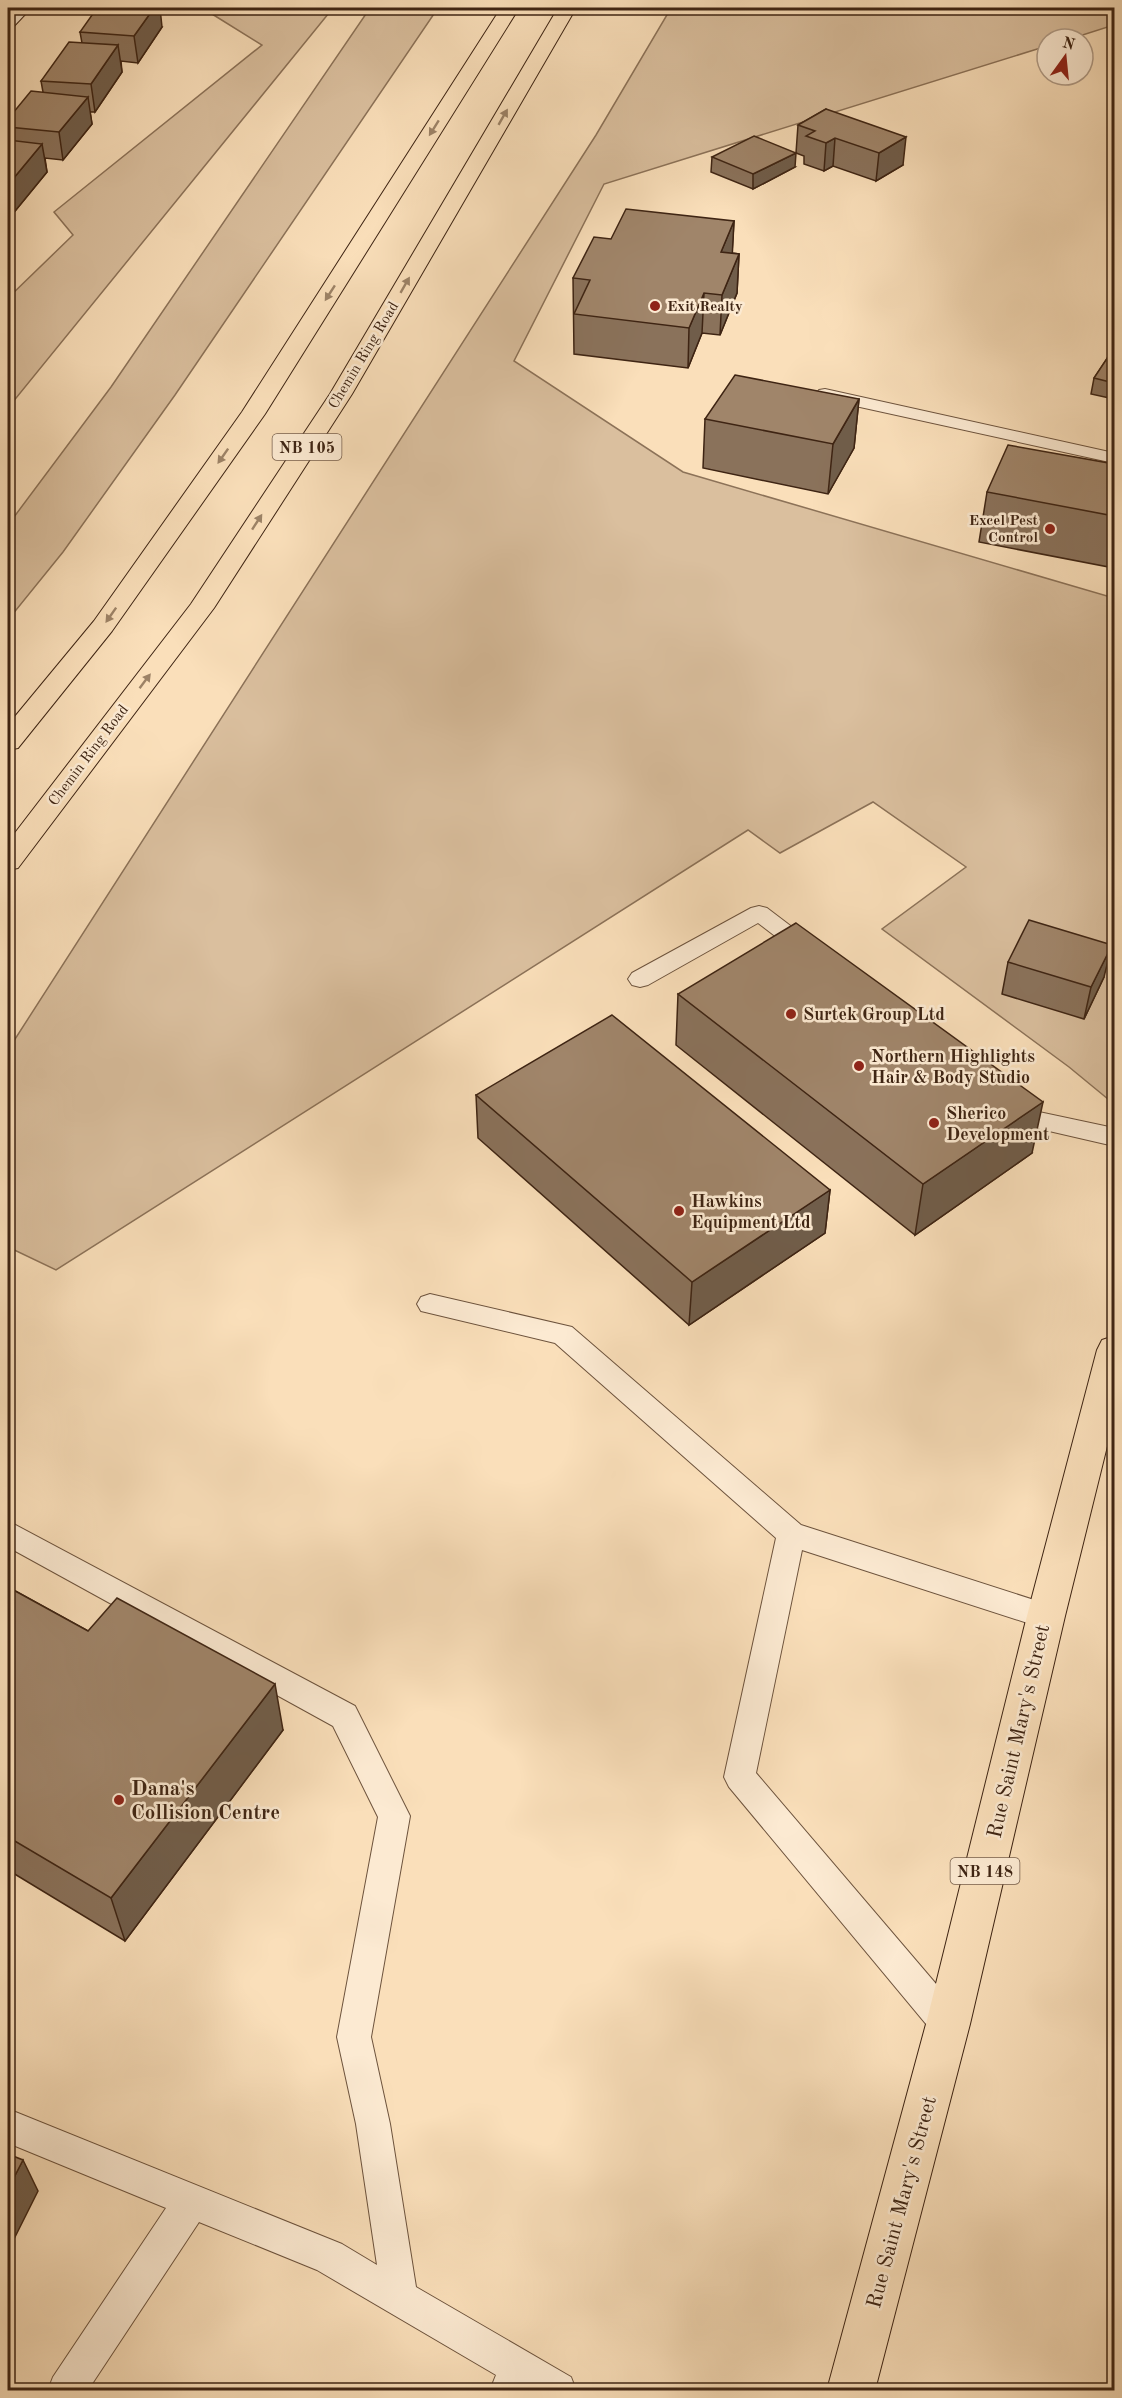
<svg xmlns="http://www.w3.org/2000/svg" width="1122" height="2398" viewBox="0 0 1122 2398" font-family="'Old Standard TT',serif">
	<rect width="100%" height="100%" fill="#fadfba"/>
	<filter id="stains"><feTurbulence type="fractalNoise" baseFrequency=".00333" numOctaves="4"/><feColorMatrix values="0 0 0 0 .2 0 0 0 0 .09 0 0 0 0 .02 0 0 0 .5 -.17"/></filter>
	<radialGradient id="worn" r=".72"><stop offset=".6" stop-color="#630" stop-opacity="0"/><stop offset="1" stop-color="#630" stop-opacity=".3"/></radialGradient>
	<path fill="#dabf9e" stroke="#8c7258" stroke-width="1.5" d="M218,8H333L8,408V298L73,235L54,212L262,45L212,14Z
		M370,8H438L175,395L63,552L8,620V525L111,387Z
		M671,8H1114V25L1070,39H1047V46L604,184L514,361L683,472L1114,598V1104L1069,1067L882,929L966,867L873,802L780,853L748,830L56,1270L8,1247V1050L596,135Z"/>
	<g fill="none" stroke-linecap="round" stroke-linejoin="round">
		<g stroke="#6d533d" stroke-width="2">
			<path id="lane" d="M825,389L1114,453V463L819,398L816,394L819,390Z
				M759,906L767,908L817,946L821,951L817,956L809,959L801,956L758,923L648,985L640,987L632,985L628,979L632,973L751,908Z
				M1011,1094L1020,1097L1039,1112L1114,1128V1146L1023,1125L1002,1109L999,1103L1002,1097Z
				M430,1294L572,1327L801,1525L1056,1607L1061,1616L1056,1625L1046,1629L802,1550L756,1773L960,2012L965,2024L960,2036L948,2040L936,2036L729,1787L724,1777L776,1538L555,1343L421,1311L417,1304L421,1297Z
				M8,1521L355,1706L410,1816L371,2037L390,2124L416,2287L571,2377L576,2390H490L496,2375L317,2270L199,2222L88,2390H48L53,2377L166,2208L8,2143V2109L342,2244L377,2265L356,2124L337,2037L378,1817L333,1726L8,1547Z"/>
		</g>
		<g stroke="#3e2413" stroke-width="2">
			<path id="secondary" d="M12,8H31L14,26L8,27V12Z"/>
		</g>
		<g stroke="#3e2413" stroke-width="2">
			<path id="primary" d="M1114,1336V1418L1065,1616L970,2024L875,2390H827L926,2024L1027,1616L1097,1350L1102,1340Z"/>
		</g>
		<g stroke="#3e2413" stroke-width="2">
			<path id="highway" d="M501,8H519L265,414L112,631L18,748L8,750V725L94,621L242,412Z
				M558,8H576L352,394L214,608L18,868L8,870V842L191,604L330,394Z"/>
		</g>
		<use href="#lane" fill="#fcead2" fill-rule="evenodd"/>
		<use href="#secondary" fill="#fcead2" fill-rule="evenodd"/>
		<use href="#primary" fill="#fadfba" fill-rule="evenodd"/>
		<use href="#highway" fill="#fadfba" fill-rule="evenodd"/>
	</g>
	<path fill="#8a725b" stroke="#3e2413" stroke-width="1.5" d="M162,27L138,63L121,61L122,72L95,112H90L92,124L63,160L45,158L47,172L11,216H8V127L43,92L41,81L82,43L80,32Z
		M826,109L903,165L876,181L833,166L824,171L804,164V156L796,153L798,125Z
		M712,157L795,167L753,189L711,172Z
		M734,221L732,253L739,254L737,293L720,335L702,333L688,368L574,354L573,278Z
		M1114,348V399L1091,394L1094,378Z
		M859,399L854,448L828,494L703,468L705,419Z
		M1114,464V568L979,542L987,492Z
		M1008,962L1104,977L1084,1019L1002,994Z
		M678,994L1032,1153L915,1235L676,1045Z
		M476,1095L830,1190L825,1233L689,1325L478,1138Z
		M8,1587L88,1631L283,1730L125,1941L8,1870Z"/>
	<path fill="#705d4a" stroke="#3e2413" stroke-width="1.5" d="M154,8H160L162,27L138,63L134,36Z
		M118,45L122,72L95,112L91,84Z
		M88,97L92,124L63,160L59,132Z
		M906,137L903,165L876,181L879,153Z
		M835,138L833,166L824,171L826,143Z
		M42,144L47,172L11,216L8,198V185Z
		M796,153L795,167L753,189V174Z
		M734,221L732,260L721,252Z
		M739,254L737,293L720,335L722,295Z
		M704,293L702,333L688,368L689,328Z
		M859,399L854,448L828,494L833,444Z
		M1112,945L1104,977L1084,1019L1091,987Z
		M1043,1102L1032,1153L915,1235L923,1184Z
		M830,1190L825,1233L689,1325L692,1282Z
		M275,1684L283,1730L125,1941L111,1898Z
		M23,2160L38,2191L8,2251V2189Z"/>
	<path fill="#a0856a" stroke="#3e2413" stroke-width="1.5" d="M97,8H154L134,36L80,32Z
		M69,42L118,45L91,84L41,81Z
		M31,91L88,97L59,132L8,127V119Z
		M826,109L906,137L879,153L835,138L826,143L806,136L815,131L798,125Z
		M754,136L796,153L753,174L712,157Z
		M8,140L42,144L8,185Z
		M626,209L734,221L721,252L739,254L722,295L704,293L689,328L574,314L590,280L573,278L594,237L611,239Z
		M1114,348V383L1094,378Z
		M735,375L859,399L833,444L705,419Z
		M1008,445L1114,464V516L987,492Z
		M1029,920L1112,945L1091,987L1008,962Z
		M796,923L1043,1102L923,1184L678,994Z
		M612,1015L830,1190L692,1282L476,1095Z
		M8,1587L88,1631L117,1598L275,1684L111,1898L8,1837Z
		M8,2154L23,2160L8,2189Z"/>
	<defs><path id="oneway-solid" d="M-6-.8H1V-3.2L6.5 0L1 3.2V.8H-6Z" transform="scale(1.5)"/></defs>
	<g fill="#9c8266">
		<use href="#oneway-solid" transform="translate(503 117) rotate(-60)"/>
		<use href="#oneway-solid" transform="translate(434 128) rotate(122)"/>
		<use href="#oneway-solid" transform="translate(405 285) rotate(-60)"/>
		<use href="#oneway-solid" transform="translate(330 293) rotate(123)"/>
		<use href="#oneway-solid" transform="translate(223 456) rotate(125)"/>
		<use href="#oneway-solid" transform="translate(257 522) rotate(-57)"/>
		<use href="#oneway-solid" transform="translate(111 615) rotate(125)"/>
		<use href="#oneway-solid" transform="translate(145 681) rotate(-53)"/>
	</g>
	<g fill="#8f2418" stroke="#fcead2" stroke-width="2">
		<circle cx="655" cy="306" r="6"/>
		<circle cx="1050" cy="529" r="6"/>
		<circle cx="791" cy="1014" r="6"/>
		<circle cx="859" cy="1066" r="6"/>
		<circle cx="934" cy="1123" r="6"/>
		<circle cx="679" cy="1211" r="6"/>
		<circle cx="119" cy="1800" r="6"/>
	</g>
	<g text-anchor="middle" stroke-width="5" stroke-linejoin="round" paint-order="stroke">
		<g font-size="15" font-weight="bold" fill="#3e2413" stroke="#fcead2" text-anchor="start">
			<text x="667" y="311">Exit Realty</text>
			<text x="1038" y="525" text-anchor="end">Excel Pest<tspan x="1038" dy="17">Control</tspan></text>
		</g>
		<g font-size="15" fill="#3e2413" stroke="#fcead2">
			<text transform="translate(363 355) rotate(-59)" y="5">Chemin Ring Road</text>
			<text transform="translate(88 755) rotate(-53)" y="5">Chemin Ring Road</text>
		</g>
		<g fill="#fcead2" stroke="#775f4c" stroke-width="1.5">
			<rect x="272.5" y="434" width="69" height="26" rx="4.5"/>
			<rect x="950.5" y="1858" width="69" height="26" rx="4.5"/>
		</g>
		<g font-size="16" font-weight="bold" fill="#3e2413">
			<text x="307" y="453">NB 105</text>
			<text x="985" y="1877">NB 148</text>
		</g>
		<g font-size="18" font-weight="bold" fill="#3e2413" stroke="#fcead2" text-anchor="start">
			<text x="803" y="1020">Surtek Group Ltd</text>
			<text x="871" y="1062">Northern Highlights<tspan x="871" dy="21">Hair &amp; Body Studio</tspan></text>
			<text x="946" y="1119">Sherico<tspan x="946" dy="21">Development</tspan></text>
			<text x="691" y="1207">Hawkins<tspan x="691" dy="21">Equipment Ltd</tspan></text>
		</g>
		<g font-size="21" fill="#3e2413" stroke="#fcead2">
			<text transform="translate(1018 1731) rotate(-77)" y="7">Rue Saint Mary's Street</text>
			<text transform="translate(901 2202) rotate(-75)" y="7">Rue Saint Mary's Street</text>
		</g>
		<g font-size="21" font-weight="bold" fill="#3e2413" stroke="#fcead2" text-anchor="start">
			<text x="131" y="1795">Dana's<tspan x="131" dy="24">Collision Centre</tspan></text>
		</g>
	</g>
	<rect width="1122" height="2398" fill="none" stroke="#fadfba" stroke-width="30"/>
	<rect x="9" y="9" width="1104" height="2380" fill="none" stroke="#3e2413" stroke-width="3"/>
	<rect x="15" y="15" width="1092" height="2368" fill="none" stroke="#3e2413" stroke-width="1.5"/>
	<g transform="translate(1065 57) rotate(15)"><circle r="28" fill="#fcead2" stroke="#b09b86" stroke-width="1.5"/>
	<path d="M0-4.5L10 22L0 15L-10 22Z" fill="#8f2418"/>
	<text y="-9" font-size="16" font-weight="bold" text-anchor="middle" fill="#3e2413">N</text>
	</g>
	<rect width="100%" height="100%" filter="url(#stains)"/>
	<rect width="100%" height="100%" fill="url(#worn)"/>
</svg>
